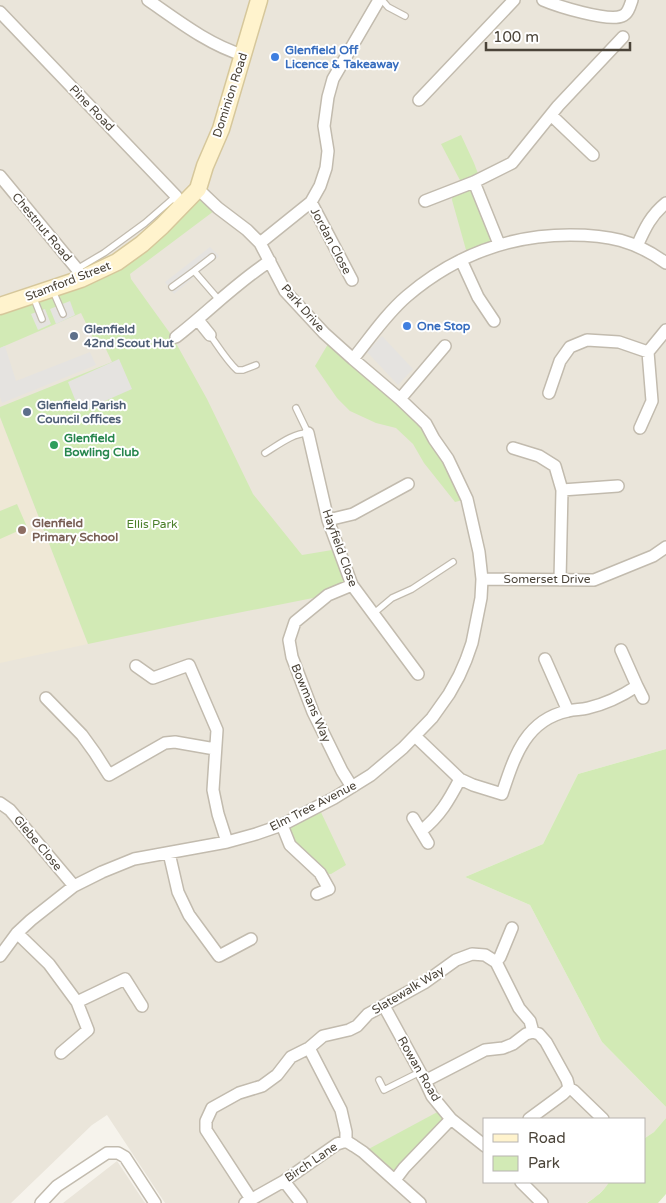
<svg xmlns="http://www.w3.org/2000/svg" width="666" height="1203" viewBox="0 0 666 1203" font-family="'Varela Round',sans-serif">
	<rect width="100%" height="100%" fill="#f6f3ec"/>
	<path fill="#eae5da" d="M0,0H666V749L578,774L543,844L465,877L530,905L602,1042L666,1107V1118L654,1132L645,1138V1119H485V1182H609L606,1187L596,1197L586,1203H165L107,1115L92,1125L11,1203H0Z
		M117,1161L145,1203H63Z"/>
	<path fill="#efe8d6" d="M0,417L88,644L0,663Z"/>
	<path fill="#d2eab5" d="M461,135L474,163L480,179L475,182L499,244L468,257L452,200L453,190L463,186L441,144Z
		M198,189L218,208L130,274L131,279L172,336L207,399L253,494L302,555L338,549L352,585L328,595L202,620L88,644L0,417V407L112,362L104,345L98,348L81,313L0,348V306L117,262Z
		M331,339L422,420L467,499L455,502L424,463L413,444L396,428L376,423L350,411L337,398L315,366Z
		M17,504L27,527L0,539V511Z
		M666,749V1107L602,1042L530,905L465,877L543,844L578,774Z
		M318,806L346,865L331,874L320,873L290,843L282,825Z
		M443,1109L451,1119L395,1180L363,1152Z
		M666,1118V1194L658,1203H587C596,1197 604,1191 609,1182H645V1138L654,1132Z"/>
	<path fill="#e5e3e0" d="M210,247L219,256L174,294L165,282Z
		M70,301L75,315L56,324L50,309Z
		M45,309L51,324L38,330L31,314Z
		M382,336L413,369L398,385L367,352Z
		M5,346L16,381L90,352L96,365L2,403L0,397V348Z
		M119,359L132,389L80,412L68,382Z"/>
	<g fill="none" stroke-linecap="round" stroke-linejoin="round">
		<g stroke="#c2bbae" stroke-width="8">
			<path id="lane" d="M382,0L388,7L405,16
				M77,269L104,253L145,223L176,196
				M194,271L220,301
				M172,287L194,271L212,257
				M53,291L63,314
				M33,296L42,319
				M210,335C218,346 227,361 237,370H243L256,365
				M265,453C278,445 293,433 308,433L296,408
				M373,614L392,598L412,589L453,562
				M379,1080L384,1090L420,1072"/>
		</g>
		<g stroke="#c2bbae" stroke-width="14">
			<path id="street" d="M148,0C177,20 209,45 243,55
				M543,0C557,6 608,22 622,16C628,14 630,6 632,0
				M0,12L176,196L182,206
				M419,100L514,0
				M551,115L593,155
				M0,176L77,269L81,279
				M474,182L499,244
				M425,201L474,182L512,163L558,106L623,37
				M311,202L352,280
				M260,243L311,202L320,186L326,168L328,151L324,126L328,97L333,79L379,0
				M637,246C645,228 651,215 666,203
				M461,260L478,297L494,321
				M198,320L210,335
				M176,337C207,313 237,282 270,261
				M353,359C370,338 386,314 407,296C454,256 508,235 570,235C609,235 634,240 666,263
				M549,393L560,361L570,347L587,340L619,342L648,352
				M400,399L445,346
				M640,428L652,401L648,352L666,330
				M308,433L328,520L352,585L418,674
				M513,448L539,456L555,466L562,490L560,580
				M562,490L618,486
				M328,520L353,514L408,484
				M482,579L594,580L653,556L666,547
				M545,659L568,711
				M136,666L153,678L189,665L217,730L213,790L218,814L227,842
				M637,686L643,698
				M46,698L82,735L95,753L109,775L165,743L175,742L215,749
				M415,736L460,779L473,785L502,794C514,758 525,720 568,711C575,709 581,710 588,708C605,704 622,696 637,686L621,650
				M352,787L342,771L313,712L292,657L289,640L295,622L328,595L352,585
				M0,803L10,810L74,886
				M413,818L428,843
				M282,825L290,845L320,873L329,889L317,894
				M421,831C440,816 449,800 460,779
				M169,853L178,892L189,915L219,956L251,939
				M17,933L49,964L77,1002L88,1030L61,1053
				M0,956L17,933L31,920L74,886L102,872L134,859L227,842L256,834L282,825L334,798L371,775L403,748L432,718L449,694L459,676L466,660L472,643L481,598L482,579L479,552L467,499L448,459L434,439L426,424L422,420L400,399L353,359L324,333L285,291L260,243L247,230L218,208L198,189
				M496,962L500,957L512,928
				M77,1002L125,979L142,1006
				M384,1006L425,1081L432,1096L451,1119L485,1146
				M309,1048L341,1110L346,1132V1141
				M425,1081L485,1050L503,1048L513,1044L526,1034L533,1032L539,1034L546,1042L567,1080L569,1088
				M569,1088L574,1091L603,1119
				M529,1119L563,1094L569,1088
				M395,1180L404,1168L451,1119
				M284,1181L301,1203
				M521,1182L542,1203
				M251,1199L206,1130V1121L212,1108L239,1093L262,1086L277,1075L291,1057L309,1048L323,1036L349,1030L357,1026L368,1014L424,983L456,960L472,954L485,955L496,962L519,1008L530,1021L533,1032
				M41,1203L57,1186L107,1153H118L125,1157L155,1203
				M245,1203L284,1181L337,1144L346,1141L354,1146L363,1152L420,1203"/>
		</g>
		<g stroke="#d6c79b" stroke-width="19">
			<path id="secondary" d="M0,306L81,279L117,262L142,244L162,226L198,189L205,166L221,129L259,0"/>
		</g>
		<use href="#lane" stroke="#fff" stroke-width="5.5"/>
		<use href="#street" stroke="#fff" stroke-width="11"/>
		<use href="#secondary" stroke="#fff3cd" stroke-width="16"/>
	</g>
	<g fill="#3f7fe0" stroke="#fff" stroke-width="2">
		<circle cx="275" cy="57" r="5"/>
		<circle cx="407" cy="326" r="5"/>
	</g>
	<g fill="#5c6f8a" stroke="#fff" stroke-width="2">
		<circle cx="74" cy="336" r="5"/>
		<circle cx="27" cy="412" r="5"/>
	</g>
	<circle fill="#2e9e5b" stroke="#fff" stroke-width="2" cx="54" cy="445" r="5"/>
	<circle fill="#8d6e63" stroke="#fff" stroke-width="2" cx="22" cy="530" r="5"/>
	<g text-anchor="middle" stroke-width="4" stroke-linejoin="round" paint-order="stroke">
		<g font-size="12" font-weight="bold" fill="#366cbe" stroke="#fff" text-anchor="start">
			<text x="285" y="54">Glenfield Off<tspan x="285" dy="14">Licence &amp; Takeaway</tspan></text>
			<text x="417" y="330">One Stop</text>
		</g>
		<g font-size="12" fill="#4b4439" stroke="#fff">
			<text transform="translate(230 95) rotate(-72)" y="4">Dominion Road</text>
			<text transform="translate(92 108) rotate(46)" y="4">Pine Road</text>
			<text transform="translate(42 227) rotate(50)" y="4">Chestnut Road</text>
			<text transform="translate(331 241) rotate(62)" y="4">Jordan Close</text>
			<text transform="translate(68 281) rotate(-21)" y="4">Stamford Street</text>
			<text transform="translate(303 308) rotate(49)" y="4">Park Drive</text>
			<text transform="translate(340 548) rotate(70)" y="4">Hayfield Close</text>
			<text x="547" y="583">Somerset Drive</text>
			<text transform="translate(311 703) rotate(67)" y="4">Bowmans Way</text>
			<text transform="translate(313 806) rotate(-27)" y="4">Elm Tree Avenue</text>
			<text transform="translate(38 843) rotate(50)" y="4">Glebe Close</text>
			<text transform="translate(408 990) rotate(-31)" y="4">Slatewalk Way</text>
			<text transform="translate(419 1069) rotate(60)" y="4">Rowan Road</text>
			<text transform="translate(311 1162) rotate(-34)" y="4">Birch Lane</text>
		</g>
		<g font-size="12" font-weight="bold" fill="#4e5e75" stroke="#fff" text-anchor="start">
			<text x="84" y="333">Glenfield<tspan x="84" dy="14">42nd Scout Hut</tspan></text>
			<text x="37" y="409">Glenfield Parish<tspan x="37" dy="14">Council offices</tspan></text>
		</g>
		<g font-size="12" font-weight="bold" fill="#27864d" stroke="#fff" text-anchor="start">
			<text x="64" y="442">Glenfield<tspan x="64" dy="14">Bowling Club</tspan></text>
		</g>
		<g font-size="12" font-weight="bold" fill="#785e54" stroke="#fff" text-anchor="start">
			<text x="32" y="527">Glenfield<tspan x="32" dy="14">Primary School</tspan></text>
		</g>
		<g font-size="12" fill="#4a7f2a" stroke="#fff">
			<text x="152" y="528">Ellis Park</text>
		</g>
	</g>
	<rect x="483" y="1118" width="162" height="65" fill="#ffffff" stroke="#b7b4b0"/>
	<rect x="493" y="1134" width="25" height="8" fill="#fff3cd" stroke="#b7b4b0"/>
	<text x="528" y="1143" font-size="15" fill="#4b4439">Road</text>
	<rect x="493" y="1156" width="25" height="15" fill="#d2eab5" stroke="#b7b4b0"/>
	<text x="528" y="1168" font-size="15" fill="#4b4439">Park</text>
	<path d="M486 42v8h144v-8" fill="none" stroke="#4b4439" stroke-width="2.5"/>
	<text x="493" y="42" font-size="15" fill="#4b4439" stroke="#ffffff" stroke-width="4" paint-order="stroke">100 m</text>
</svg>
